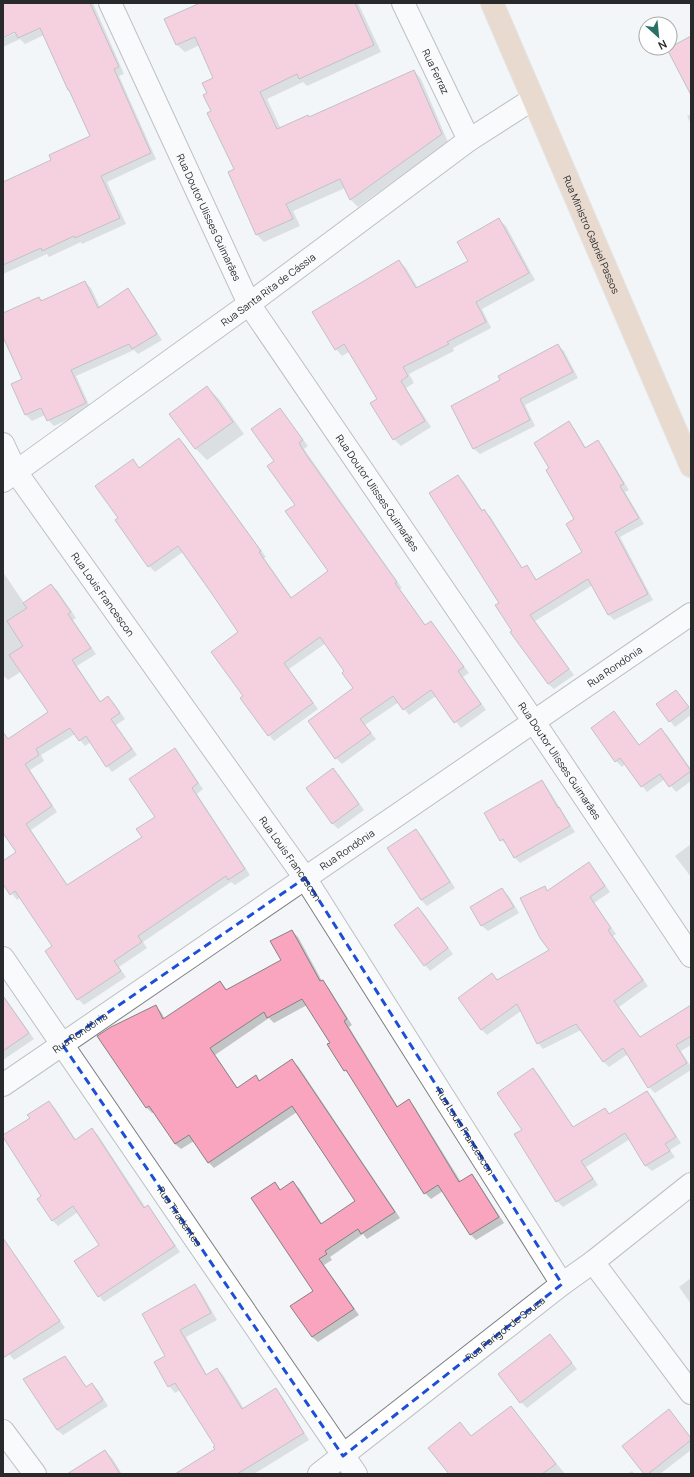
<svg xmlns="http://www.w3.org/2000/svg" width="694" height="1477" viewBox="0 0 694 1477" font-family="Manrope,sans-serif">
	<rect width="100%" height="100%" fill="#f3f5f8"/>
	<path fill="#0003" d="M3,3H93L124,74L119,76L156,159L107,182L126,224L82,244L81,242L49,257L47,254L3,274V183L53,161L92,137L72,93L68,90L44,35L25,44L20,39L3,47V39L20,31L19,29L3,37Z
		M196,3H358L381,52L307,86L303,82L267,99L281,129L310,118L414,71L421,79L448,142L358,207L351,200L345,188L293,211L300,226L264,242L257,235L235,170L212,112L208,94L215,78L200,45L185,52L177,45L166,20L197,5Z
		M691,114V124L687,116Z
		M499,220L506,226L535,280L482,309L491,328L453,348L454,351L409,374L414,383L406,388L431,427L401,446L394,439L379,399L349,352L342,356L336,349L399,261L406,268L418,288L469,262Z
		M85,282L91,288L100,307L127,290L133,295L162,340L138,354L134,350L76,376L91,409L54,426L48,420L45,415L32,421L26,415L13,385L23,380L3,335V314L39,298L43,301Z
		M558,346L564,351L578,378L525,405L535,426L480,454L474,449L452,407L502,380Z
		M207,387L219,399L244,434L207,460L196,449L170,414Z
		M280,409L285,415L308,446L304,449L402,588L400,589L426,626L436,628L469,673L463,677L486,710L461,728L436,696L409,715L399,702L365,725L376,739L342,764L336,758L355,688L346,671L326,643L289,669L318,709L274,741L269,735L244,696L240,633L183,552L155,572L149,566L116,521L120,518L132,461L139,468L179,439L185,445L266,557L264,558L292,598L330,571L296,505L276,461Z
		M568,422L574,428L586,448L597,441L603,447L629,490L625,492L644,524L620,537L653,600L614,620L609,615L593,585L535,621L574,675L554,689L548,684L512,632H513L500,603L458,476L464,482L483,511L490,516L523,569L527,567L537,580L584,552L576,520L551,469Z
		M3,572L24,603L51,585L57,590L76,618L73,620L96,654L77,666L101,702L108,698L114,703L125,719L116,725L137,755L112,772L107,766L91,742L85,746L75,734L41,755L44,761L30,770L57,812L31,830L68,886L144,838L156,817L174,750L180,755L203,789L197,794L250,875L235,885L231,882L143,942L147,948L119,967L126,977L84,1005L78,999L46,951L54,947L20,897L17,900L3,882V862L17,853L3,832V744L50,712L22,671L8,680L3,675Z
		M676,691L691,710V715L675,727L670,721Z
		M614,713L639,746L661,730L667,735L691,769V781L676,792L665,779L647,792L625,764L622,767L616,761Z
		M333,770L339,775L364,810L338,829L332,823Z
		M542,781L547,787L575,832L520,863L515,858L508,845L501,840Z
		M416,830L422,836L455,888L427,906L421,900L388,848Z
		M691,844V877L675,856Z
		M589,863L594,869L610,892L594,903L616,934L613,936L648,986L619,1007L641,1038L691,1008V1045L681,1051L691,1067V1070L655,1093L649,1087L628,1054L609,1067L603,1061L581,1030L543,1049L538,1043L521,1011L487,1035L481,1029L492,975L498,980L551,951L544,888L548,891Z
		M502,889L508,895L519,913L488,931L482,926L471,908Z
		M418,909L424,914L453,954L430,971L425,965Z
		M292,931L298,937L322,981L328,987L352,1025L349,1027L398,1107L409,1101L414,1106L461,1182L472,1175L477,1181L504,1223L476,1240L471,1235L443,1191L431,1199L425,1193L351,1076L345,1070L331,1043L307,1005L274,1023L269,1018L215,1055L238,1089L256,1077L260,1081L292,1061L298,1066L400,1218L367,1239L363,1234L330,1257L332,1260L324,1265L359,1315L318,1342L312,1337L315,1291L275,1184L281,1190L293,1183L299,1188L322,1224L356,1201L297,1112L214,1168L208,1162L194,1141L181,1149L175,1144L154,1112L152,1113L146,1107L156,1007L161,1012L165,1019L220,982L227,990L282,961Z
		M3,995L34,1039L3,1060Z
		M533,1069L539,1075L574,1128L605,1109L611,1115L647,1092L653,1098L681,1143L670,1150L675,1157L652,1171L646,1166L630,1139L586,1167L598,1185L563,1207L557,1201L515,1135L523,1130Z
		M49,1102L55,1108L76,1140L92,1129L98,1135L146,1208L148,1207L153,1212L180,1252L104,1302L99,1296L100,1245L78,1212L58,1226L52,1220L43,1196L31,1118Z
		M10,1251L16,1256L65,1328L14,1360L3,1347V1253Z
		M691,1278V1304L679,1287Z
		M195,1286L201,1292L217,1320L186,1337L207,1375L217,1369L223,1375L244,1409L276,1390L282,1396L309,1440L254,1474H177L216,1449V1446L180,1390L175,1393L169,1386L167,1356Z
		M550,1335L577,1369L527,1408L521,1402Z
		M65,1358L70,1363L87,1388L92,1384L98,1390L108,1406L63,1435L57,1430Z
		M511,1407L565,1474H451L460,1423L472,1437Z
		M674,1416L691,1438V1450L660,1474H646Z
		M105,1451L112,1458L122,1474H77Z
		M632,1471L635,1474H627Z"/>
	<path fill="#f9a5c0" stroke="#858283" d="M3,3H90L119,67L114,69L151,153L101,176L120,218L75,238L74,236L42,251L41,248L3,265V182L51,160L49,155L90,136L69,90H68L40,28L18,38L15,32L3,38Z
		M200,3H355L374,45L299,79L297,74L260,92L277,129L308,115L309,117L414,70L442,134L350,200L340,179L286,204L293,219L256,235L228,172L234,169L207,113L211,111L203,95L207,93L202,83L213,78L195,37L176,45L164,19Z
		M691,36V95L667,49Z
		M499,218L529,273L476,302L486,322L447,342L449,344L403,367L408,376L401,381L425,421L393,440L370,403L377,399L344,344L335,350L312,312L399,260L416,288L468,261L457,242Z
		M85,281L98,308L128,288L157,334L132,349L129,344L71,370L86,403L47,421L41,408L25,415L11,384L22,379L3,337V313L39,297L41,301Z
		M558,344L573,372L520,399L530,420L473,449L451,406L500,380L498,376Z
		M207,386L233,422L195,449L169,414Z
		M280,408L303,440L299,443L307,456L397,582L395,583L425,625L431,621L464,667L458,671L481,704L454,723L431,690L403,710L393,696L360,719L371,733L335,759L308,721L353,688L342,673L344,671L320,637L284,663L313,703L268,736L240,698L243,696L211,652L238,632L210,591L178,546L148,567L115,520L118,518L95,486L133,459L139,468L179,438L261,551L259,552L291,598L328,571L285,511L295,505L267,466L274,461L251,429Z
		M569,421L585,448L598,440L624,484L620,486L639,518L615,532L648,594L608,615L588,579L530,615L569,669L548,684L510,632L512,631L495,605L499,603L429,493L458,475L482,511L484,509L522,568L527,565L536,580L582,552L566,524L574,519L546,470L549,468L534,443Z
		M51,584L71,612L68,614L91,648L72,660L100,702L108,696L120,713L111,719L132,749L106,767L86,736L79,741L70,728L36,749L39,755L25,764L52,806L26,824L67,885L142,837L136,829L155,817L129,779L175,748L198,783L192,788L245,869L228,880L226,876L138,936L142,942L114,961L121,971L77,1000L45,951L52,946L15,891L10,895L3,884V861L16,852L3,833V732L8,739L48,712L9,655L23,646L7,621L27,608L23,603Z
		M676,690L689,707L669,722L656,704Z
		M614,711L639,745L661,728L691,771L669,787L660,774L641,787L620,758L615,762L591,728Z
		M333,768L359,804L332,824L306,788Z
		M542,780L558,808L559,807L570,826L514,858L503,839L500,841L484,813Z
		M416,829L450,882L421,900L387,848Z
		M589,862L605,886L590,897L611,928L608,930L643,980L614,1001L640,1037L691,1005V1036L676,1045L687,1063L648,1088L623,1048L603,1062L576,1024L537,1044L517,1004L481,1030L458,998L492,973L497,980L549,950L540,938L520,898L545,886L547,891Z
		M502,888L514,907L481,926L470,907Z
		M418,907L448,948L424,966L394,925Z
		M292,930L320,981L323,980L347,1019L344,1021L397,1107L409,1099L459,1182L472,1174L499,1217L470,1235L438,1185L424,1194L346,1070L344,1071L327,1044L330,1043L302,999L267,1018L264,1012L210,1048L237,1088L256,1075L259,1081L292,1059L395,1212L361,1234L358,1229L325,1251L327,1254L319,1259L354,1309L312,1337L290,1306L313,1291L251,1198L275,1182L280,1190L293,1181L321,1224L355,1201L292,1106L208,1163L189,1135L175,1144L149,1106L146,1108L97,1036L111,1027L156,1005L163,1019L220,981L226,990L281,960L270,941Z
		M3,996L29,1033L3,1051Z
		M533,1068L573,1127L605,1108L609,1114L647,1091L676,1137L665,1144L670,1151L645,1166L625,1133L581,1161L593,1179L556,1202L514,1134L522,1130L497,1093Z
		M49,1101L75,1140L92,1128L144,1208L148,1205L175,1246L98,1297L74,1261L99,1245L73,1206L52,1221L37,1199L41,1196L3,1137V1135L30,1118L27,1115Z
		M3,1238L60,1321L3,1358Z
		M195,1284L211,1313L180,1330L206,1375L217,1368L242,1409L276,1388L304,1433L237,1474H175L215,1449L213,1447L215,1446L175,1383L168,1387L154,1362L165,1356L142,1314Z
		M550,1334L572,1363L520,1403L498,1374Z
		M65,1356L86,1387L92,1383L103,1400L57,1430L23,1379Z
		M511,1406L556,1464L542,1474H449L428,1448L460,1422L471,1436Z
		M669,1409L691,1438V1440L648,1474H644L622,1446Z
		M105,1450L120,1474H67Z"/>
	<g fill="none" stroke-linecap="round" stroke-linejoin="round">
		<g stroke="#7e7f82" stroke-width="24">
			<g id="minor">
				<path id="s1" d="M110,3L249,304L534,722L691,956"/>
				<path id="s2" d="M403,3L469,140"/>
				<path id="s3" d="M3,444L16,472L305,878L562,1284"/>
				<path id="s4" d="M3,481L249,304L469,140L533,99"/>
				<path id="s5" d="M3,958L356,1474"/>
				<path id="s6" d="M3,1085L691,614"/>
				<path d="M593,1262L691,1393"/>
				<path d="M3,1431L35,1474"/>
				<path id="s7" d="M319,1474L562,1284L593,1262L691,1184"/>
			</g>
		</g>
		<g stroke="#d0d0d0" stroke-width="24">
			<g id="major">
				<path id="s8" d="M492,3L691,466"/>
			</g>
		</g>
		<use href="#minor" stroke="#fff" stroke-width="22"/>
		<use href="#major" stroke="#deb89d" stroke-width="22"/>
	</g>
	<path d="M0 0H694V1477H0ZM305,878L562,1284L343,1456L62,1044Z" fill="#f3f5f8" fill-opacity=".55" fill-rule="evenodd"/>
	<path fill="none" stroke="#1d4ed8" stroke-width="3" stroke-dasharray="8 5" stroke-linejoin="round" d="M305,878L562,1284L343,1456L62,1044Z"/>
	<g text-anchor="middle" stroke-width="3" stroke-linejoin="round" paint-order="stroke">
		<g font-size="10" fill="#28292a" stroke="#fff">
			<text dy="4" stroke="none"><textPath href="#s2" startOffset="76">Rua Ferraz</textPath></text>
			<text dy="4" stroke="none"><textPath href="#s1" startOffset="236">Rua Doutor Ulisses Guimarães</textPath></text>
			<text dy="4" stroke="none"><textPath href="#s8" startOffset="252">Rua Ministro Gabriel Passos</textPath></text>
			<text dy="4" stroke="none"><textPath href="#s4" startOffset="327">Rua Santa Rita de Cássia</textPath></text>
			<text dy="4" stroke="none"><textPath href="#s1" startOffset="560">Rua Doutor Ulisses Guimarães</textPath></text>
			<text dy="4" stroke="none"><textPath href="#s3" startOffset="181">Rua Louis Francescon</textPath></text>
			<text dy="4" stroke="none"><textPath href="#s6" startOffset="741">Rua Rondônia</textPath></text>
			<text dy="4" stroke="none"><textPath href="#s1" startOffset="884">Rua Doutor Ulisses Guimarães</textPath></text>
			<text dy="4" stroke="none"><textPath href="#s6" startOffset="417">Rua Rondônia</textPath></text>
			<text dy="4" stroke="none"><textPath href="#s3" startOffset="505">Rua Louis Francescon</textPath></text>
			<text dy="4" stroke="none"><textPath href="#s6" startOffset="93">Rua Rondônia</textPath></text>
			<text dy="4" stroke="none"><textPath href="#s3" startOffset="829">Rua Louis Francescon</textPath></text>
			<text dy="4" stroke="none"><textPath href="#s5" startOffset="313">Rua Tiradentes</textPath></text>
			<text dy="4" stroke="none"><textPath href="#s7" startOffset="236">Rua Parigot de Souza</textPath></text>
		</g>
	</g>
	<rect width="694" height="1477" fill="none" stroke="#28292a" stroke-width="8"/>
	<g transform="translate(658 36) rotate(153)"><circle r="19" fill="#ffffff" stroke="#a9a9aa"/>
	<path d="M0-3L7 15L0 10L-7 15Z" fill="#297066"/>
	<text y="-6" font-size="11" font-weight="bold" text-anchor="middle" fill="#28292a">N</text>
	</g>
</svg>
